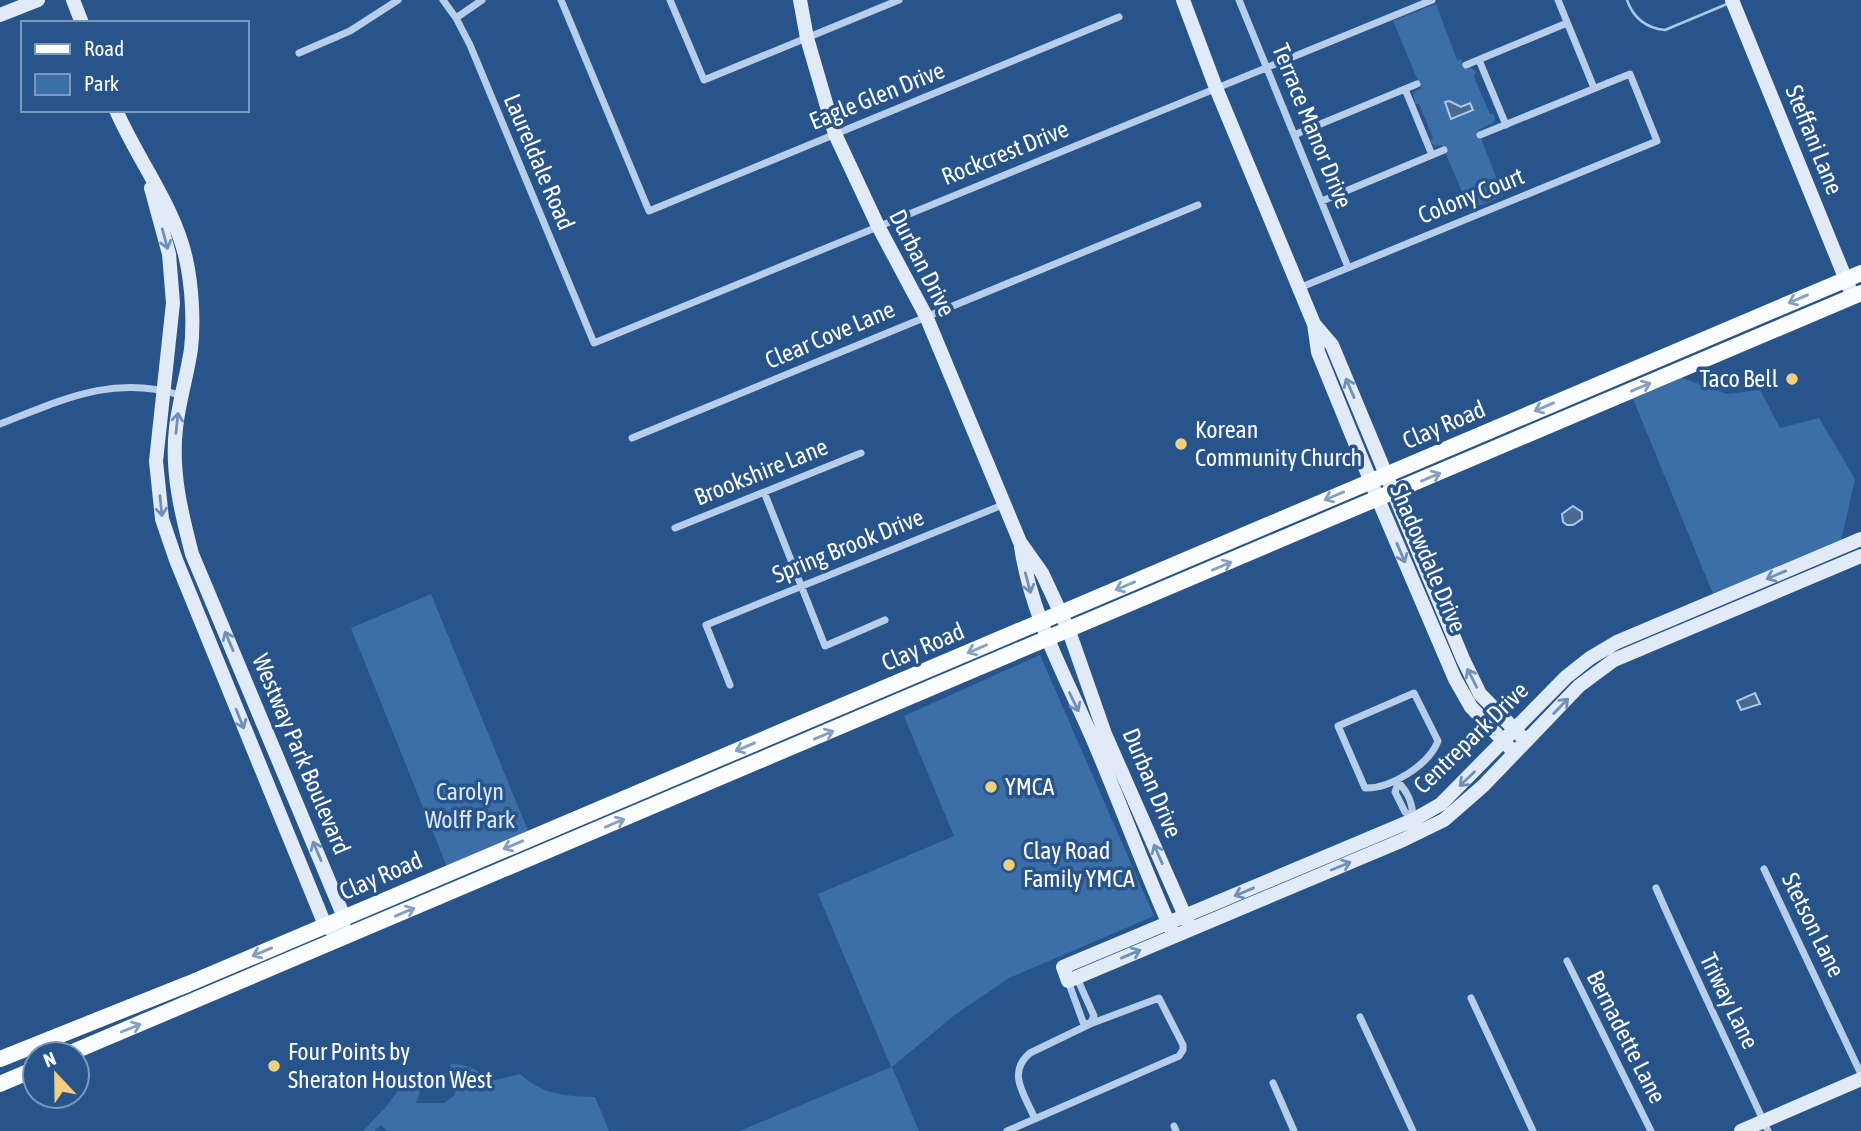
<svg xmlns="http://www.w3.org/2000/svg" width="1861" height="1131" viewBox="0 0 1861 1131" font-family="'Asap Condensed',sans-serif">
	<rect width="100%" height="100%" fill="#28548c"/>
	<path fill="#3c6ea8" d="M1436,4L1457,60L1461,59L1466,69L1471,68L1476,71L1474,77L1490,114H1493L1495,118L1493,123L1478,130L1503,196L1470,210L1442,145L1436,146L1431,143V140L1433,138L1419,104H1415L1413,93L1421,88L1393,21Z
		M1682,378L1727,394L1760,390L1780,428L1819,418L1855,479L1841,540L1713,594L1633,399Z
		M431,594L531,838L449,872L351,628Z
		M1040,655L1154,916L1009,978L956,1014L892,1067L919,1131H740L891,1067L818,894L954,836L904,716Z
		M450,1064C468,1064 478,1070 491,1081L520,1074C543,1095 565,1096 595,1097L609,1131H387L381,1125L374,1131H363L385,1108L403,1084L422,1087L416,1103H444L455,1095Z"/>
	<path fill="#4a6a91" stroke="#abc9ea" stroke-width="2" d="M1449,101L1461,107L1470,103L1473,110L1451,119L1445,102Z
		M1573,506L1582,512V519L1573,525H1567L1563,522L1562,514Z
		M1755,693L1760,704L1741,710L1737,701Z"/>
	<g fill="none" stroke-linecap="round" stroke-linejoin="round">
		<path stroke="#abc9ea" stroke-width="2.5" d="M1627,0C1633,17 1646,28 1665,30L1727,4"/>
		<path stroke="#b7ceea" stroke-width="7" d="M443,0L456,18L470,45L594,343L1432,0
			M561,0L649,211L1119,17
			M670,0L704,80L899,0
			M1239,0L1348,267
			M1558,0L1594,88
			M456,18L482,0
			M299,53L350,31L398,0
			M1479,60L1506,125
			M1466,65L1567,23
			M1405,89L1432,155
			M1294,135L1417,84
			M1322,201L1444,150
			M1299,288L1657,141L1630,74L1480,135
			M0,424C62,400 113,374 180,395
			M632,438L1198,205
			M764,492L825,646L885,620
			M675,528L861,453
			M730,685L706,625L1005,504
			M1414,693L1438,741C1429,765 1390,789 1365,788L1338,726Z
			M1397,781C1408,792 1413,803 1413,820
			M1398,784L1395,792L1405,812L1412,817
			M1764,869L1861,1074
			M1656,888C1692,970 1731,1050 1768,1131
			M1567,961L1651,1131
			M1077,978L1094,1016L1090,1024
			M1068,981L1083,1022L1090,1024
			M1471,998L1533,1131
			M1360,1017L1413,1131
			M1273,1083L1294,1131
			M1174,1126L1176,1131
			M1007,1131C1064,1106 1121,1081 1179,1056L1183,1050V1045L1159,998L1090,1024L1030,1053C1006,1073 1025,1095 1035,1119"/>
		<path stroke="#e1ebf8" stroke-width="14" d="M73,0L82,23
			M800,0L807,38L835,134L878,226L926,316L1020,542L1042,573L1069,631L1105,734L1189,925
			M1183,0L1216,88L1314,324L1318,352L1378,499L1455,679L1471,707L1510,748
			M1732,0L1853,297
			M0,15L38,0
			M116,110C138,161 174,205 186,259C192,286 194,322 191,349C187,376 179,401 176,428C171,471 181,512 192,554L344,917L342,938
			M151,188L169,254L173,303L156,461L162,519L176,560L325,925L334,932
			M1315,325L1332,345L1463,659L1480,694L1520,735
			M1861,539L1617,642L1590,658L1566,677L1441,804L1413,820L1063,967L1068,981L1403,840L1444,820L1483,786L1579,686L1614,660L1861,556
			M1021,547C1032,618 1066,677 1094,742C1121,805 1144,869 1172,931
			M1741,1131L1861,1079"/>
		<path stroke="#fafcfe" stroke-width="16" d="M68,1054L1861,293
			M0,1059L188,984L1861,273
			M0,1084L35,1069"/>
	</g>
	<defs><path id="oneway-shaft" d="M-6 0H5M1.5-3L5.5 0L1.5 3" fill="none" stroke-width="1.6" stroke-linecap="round" stroke-linejoin="round" transform="scale(1.75)"/></defs>
	<g stroke="#7290b7">
		<use href="#oneway-shaft" transform="translate(165 239) rotate(75)"/>
		<use href="#oneway-shaft" transform="translate(1350 388) rotate(-113)"/>
		<use href="#oneway-shaft" transform="translate(177 423) rotate(-84)"/>
		<use href="#oneway-shaft" transform="translate(161 506) rotate(84)"/>
		<use href="#oneway-shaft" transform="translate(1401 553) rotate(67)"/>
		<use href="#oneway-shaft" transform="translate(1776 575) rotate(157)"/>
		<use href="#oneway-shaft" transform="translate(1028 583) rotate(75)"/>
		<use href="#oneway-shaft" transform="translate(229 641) rotate(-113)"/>
		<use href="#oneway-shaft" transform="translate(1472 678) rotate(-117)"/>
		<use href="#oneway-shaft" transform="translate(1074 702) rotate(64)"/>
		<use href="#oneway-shaft" transform="translate(1561 706) rotate(-46)"/>
		<use href="#oneway-shaft" transform="translate(240 719) rotate(68)"/>
		<use href="#oneway-shaft" transform="translate(1467 779) rotate(136)"/>
		<use href="#oneway-shaft" transform="translate(317 851) rotate(-113)"/>
		<use href="#oneway-shaft" transform="translate(1158 854) rotate(-114)"/>
		<use href="#oneway-shaft" transform="translate(1341 866) rotate(-22)"/>
		<use href="#oneway-shaft" transform="translate(1244 892) rotate(157)"/>
		<use href="#oneway-shaft" transform="translate(1131 954) rotate(-23)"/>
	</g>
	<g stroke="#86a0bf">
		<use href="#oneway-shaft" transform="translate(1798 299) rotate(157)"/>
		<use href="#oneway-shaft" transform="translate(1641 387) rotate(-23)"/>
		<use href="#oneway-shaft" transform="translate(1544 407) rotate(157)"/>
		<use href="#oneway-shaft" transform="translate(1431 477) rotate(-23)"/>
		<use href="#oneway-shaft" transform="translate(1334 496) rotate(157)"/>
		<use href="#oneway-shaft" transform="translate(1222 566) rotate(-23)"/>
		<use href="#oneway-shaft" transform="translate(1125 586) rotate(157)"/>
		<use href="#oneway-shaft" transform="translate(977 649) rotate(157)"/>
		<use href="#oneway-shaft" transform="translate(824 735) rotate(-23)"/>
		<use href="#oneway-shaft" transform="translate(745 747) rotate(157)"/>
		<use href="#oneway-shaft" transform="translate(615 823) rotate(-23)"/>
		<use href="#oneway-shaft" transform="translate(513 845) rotate(157)"/>
		<use href="#oneway-shaft" transform="translate(405 912) rotate(-23)"/>
		<use href="#oneway-shaft" transform="translate(262 952) rotate(157)"/>
		<use href="#oneway-shaft" transform="translate(131 1028) rotate(-22)"/>
	</g>
	<g fill="#f2cf7c" stroke="#28548c" stroke-width="2.5">
		<circle cx="1792" cy="379" r="7"/>
		<circle cx="1181" cy="444" r="7"/>
		<circle cx="991" cy="787" r="7"/>
		<circle cx="1009" cy="865" r="7"/>
		<circle cx="274" cy="1066" r="7"/>
	</g>
	<g text-anchor="middle" stroke-width="7" stroke-linejoin="round" paint-order="stroke">
		<g font-size="24" fill="#fff" stroke="#28548c">
			<text transform="translate(877 96) rotate(-22)" y="8">Eagle Glen Drive</text>
			<text transform="translate(1312 126) rotate(68)" y="8">Terrace Manor Drive</text>
			<text transform="translate(1814 140) rotate(68)" y="8">Steffani Lane</text>
			<text transform="translate(1005 153) rotate(-22)" y="8">Rockcrest Drive</text>
			<text transform="translate(539 162) rotate(67)" y="8">Laureldale Road</text>
			<text transform="translate(1471 196) rotate(-22)" y="8">Colony Court</text>
			<text transform="translate(922 263) rotate(63)" y="8">Durban Drive</text>
			<text transform="translate(830 335) rotate(-23)" y="8">Clear Cove Lane</text>
			<text transform="translate(1444 425) rotate(-23)" y="8">Clay Road</text>
			<text transform="translate(761 472) rotate(-22)" y="8">Brookshire Lane</text>
			<text transform="translate(848 546) rotate(-22)" y="8">Spring Brook Drive</text>
			<text transform="translate(1428 558) rotate(67)" y="8">Shadowdale Drive</text>
			<text transform="translate(923 647) rotate(-23)" y="8">Clay Road</text>
			<text transform="translate(1471 738) rotate(-44)" y="8">Centrepark Drive</text>
			<text transform="translate(301 754) rotate(67)" y="8">Westway Park Boulevard</text>
			<text transform="translate(1152 783) rotate(67)" y="8">Durban Drive</text>
			<text transform="translate(381 876) rotate(-23)" y="8">Clay Road</text>
			<text transform="translate(1813 925) rotate(64)" y="8">Stetson Lane</text>
			<text transform="translate(1729 1001) rotate(64)" y="8">Triway Lane</text>
			<text transform="translate(1626 1037) rotate(63)" y="8">Bernadette Lane</text>
		</g>
		<g font-size="24" fill="#fff" stroke="#28548c" text-anchor="start">
			<text x="1778" y="387" text-anchor="end">Taco Bell</text>
			<text x="1195" y="438">Korean<tspan x="1195" dy="28">Community Church</tspan></text>
			<text x="1005" y="795">YMCA</text>
			<text x="1023" y="859">Clay Road<tspan x="1023" dy="28">Family YMCA</tspan></text>
			<text x="288" y="1060">Four Points by<tspan x="288" dy="28">Sheraton Houston West</tspan></text>
		</g>
		<g font-size="24" fill="#dbe8f8" stroke="#28548c">
			<text x="470" y="800">Carolyn<tspan x="470" dy="28">Wolff Park</tspan></text>
		</g>
	</g>
	<rect x="21" y="21" width="228" height="91" fill="#28548c" stroke="#7e98ba" stroke-width="2"/>
	<rect x="35" y="44" width="35" height="10" fill="#fafcfe" stroke="#7e98ba" stroke-width="2"/>
	<text x="84" y="56" font-size="21" fill="#ffffff">Road</text>
	<rect x="35" y="74" width="35" height="21" fill="#3c6ea8" stroke="#7e98ba" stroke-width="2"/>
	<text x="84" y="91" font-size="21" fill="#ffffff">Park</text>
	<g transform="translate(56 1075) rotate(338)"><circle r="33" fill="#28548c" stroke="#7e98ba" stroke-width="2"/>
	<path d="M0-5L12 26L0 18L-12 26Z" fill="#f2cf7c"/>
	<text y="-10" font-size="19" font-weight="bold" text-anchor="middle" fill="#ffffff">N</text>
	</g>
</svg>
